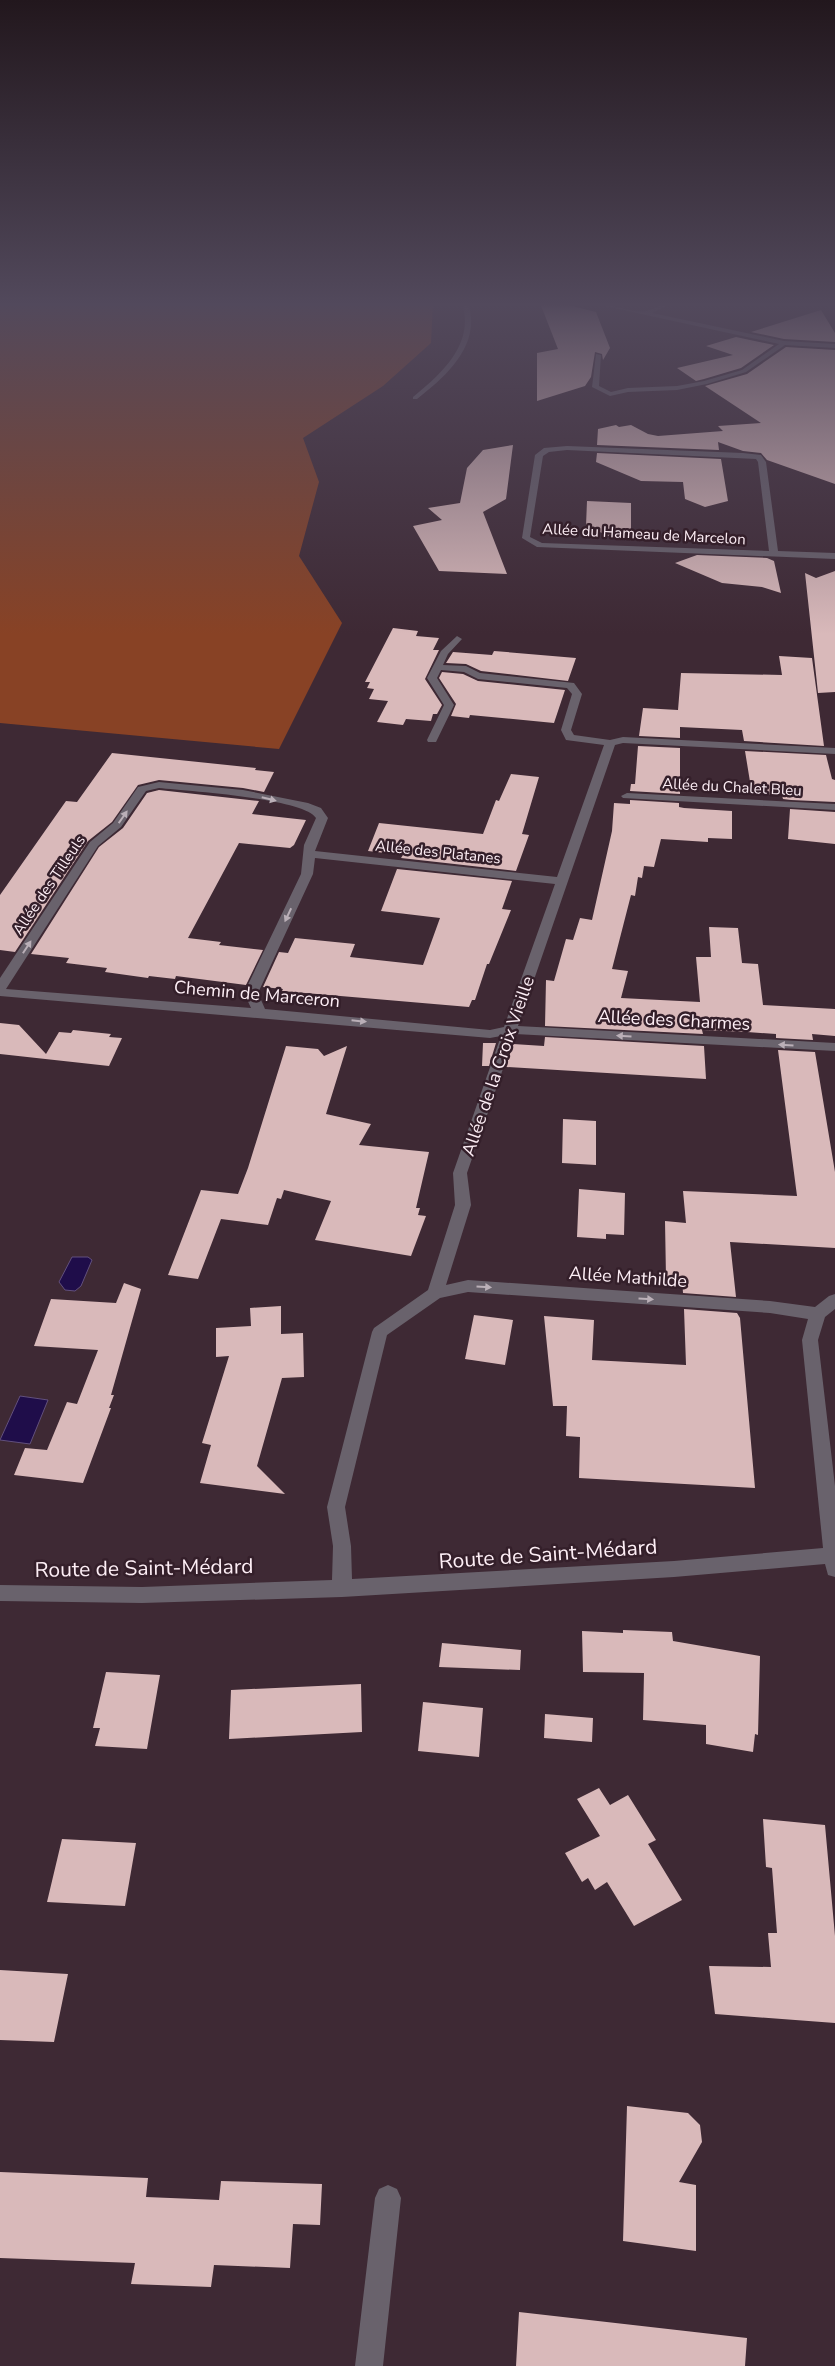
<svg xmlns="http://www.w3.org/2000/svg" width="835" height="2366" viewBox="0 0 835 2366" font-family="'Nunito Sans',sans-serif">
	<rect width="100%" height="100%" fill="#3e2934"/>
	<path fill="#884225" d="M0,303H433L431,343L383,386L303,438L319,482L299,556L342,623L279,749L0,723Z"/>
	<path fill="#1f0d4a" stroke="#62507d" d="M72,1257H88L92,1260L81,1286L75,1291L65,1290L59,1282Z
		M20,1396L48,1400L30,1444L0,1440Z"/>
	<path fill="#d9b9ba" d="M540,303H560L596,312L610,348L603,360L602,354L595,352L591,377L585,386L537,401V353L558,349Z
		M821,310L835,333V342L784,339L751,332Z
		M736,337L774,345L741,368L704,379L696,381L677,368L733,355L706,346Z
		M786,347L835,350V484L767,460L761,453L743,451L718,442L719,450L597,445L598,429L616,425L619,427L631,425L648,434L658,436L723,431L718,426L761,423L705,386L747,374Z
		M513,445L506,499L483,512L507,574L439,571L413,526L442,520L428,508L460,503L467,468L483,450Z
		M597,453L721,459L728,501L705,507L685,499L683,482L641,481L596,462Z
		M587,501L631,503V530L609,536L586,526Z
		M697,555L767,558L774,561L781,593L762,587L722,583L675,563Z
		M835,571V692L818,693L805,573L816,578Z
		M393,628L418,631L416,636L439,638L433,650H439L425,679L442,705L437,714H433L431,721L406,719L403,725L377,722L388,701L369,699L374,689L367,688L370,682H365Z
		M494,651L576,658L568,681L481,671L466,664L446,663L453,652L492,655Z
		M779,656L812,658L824,746L744,741L742,730L680,727V738L639,736L643,708L678,710L681,673L782,675Z
		M442,672L463,674L478,681L565,690L554,723L470,715L469,718L451,716L456,704L439,678Z
		M638,746L680,748V794L630,791L631,784H635Z
		M745,751L826,755L832,779L835,780V802L791,800L783,799L782,795L752,794Z
		M112,753L256,768L255,770L274,772L264,792L243,788L159,780L138,785L112,822L88,841L15,952L0,950V895L66,801L77,802Z
		M511,774L539,777L522,834L529,835L516,871L401,858L403,855L368,851L379,823L483,834L496,800L499,801Z
		M159,790L259,801L252,814L306,820L294,845L290,848L239,843L188,938L221,942L219,945L263,950L246,985L176,976L175,979L149,976L148,978L105,972L107,968L66,963L69,958L31,954L99,847L123,828L147,793Z
		M630,800L679,803V807L684,808L732,811V839L708,838V842L661,839L654,867L644,866L642,878L638,877L635,896L631,895L612,969L628,971L621,998L700,1002L696,957H711L709,927L738,928L742,963L758,964L763,1005L835,1009V1036L812,1034L813,1040L776,1038V1034L747,1032L702,1030L703,1034L545,1026L546,980L554,981L566,939L573,940L580,918L592,920L612,831L614,803L630,804Z
		M790,809L835,812V844L788,839Z
		M397,869L512,881L502,909L511,910L489,964H487L475,1000H472L469,1007L282,991L283,989L263,987L279,952L288,953L295,938L355,944L350,957L423,965L440,918L381,911Z
		M0,1023L19,1025L46,1054L59,1032L71,1033L73,1030L111,1034L109,1037L122,1038L109,1066L0,1054Z
		M545,1037L704,1046L706,1079L506,1067L513,1044L544,1046Z
		M483,1043H496L489,1066H482Z
		M286,1046L318,1049L324,1056L347,1046L326,1114L371,1124L359,1145L429,1152L416,1208H420L418,1215L426,1216L411,1256L315,1240L331,1201L284,1190L281,1199L277,1198L268,1225L221,1219L198,1279L168,1275L201,1190L238,1194L248,1168Z
		M778,1050L815,1052L835,1172V1248L730,1242L736,1297L683,1293L682,1279L666,1278L665,1221L686,1223L683,1191L797,1196Z
		M563,1119L596,1121V1165L562,1163Z
		M579,1189L625,1193L624,1235L606,1234V1239L577,1237Z
		M124,1283L141,1289L111,1395H114L109,1408H111L83,1483L14,1475L25,1448L47,1450L67,1402L77,1404L98,1350L34,1346L51,1299L116,1303Z
		M281,1306V1334L303,1333L304,1377L282,1378L257,1466L285,1494L200,1483L211,1445L202,1443L229,1356L216,1357V1328L251,1326L250,1308Z
		M684,1309L737,1313L740,1318L755,1488L579,1478L580,1437L566,1436L567,1406H553L544,1316L594,1320L592,1360L686,1365Z
		M474,1315L513,1320L505,1365L465,1359Z
		M623,1630L672,1632L673,1641L760,1656L758,1735L755,1734L753,1752L706,1744V1725L643,1720L644,1673L583,1672L582,1631L623,1633Z
		M442,1643L521,1650L520,1670L439,1667Z
		M106,1672L160,1675L147,1749L95,1746L100,1728H93Z
		M361,1684L362,1732L229,1739L231,1690Z
		M423,1702L483,1708L479,1757L418,1751Z
		M545,1714L593,1718L592,1742L544,1738Z
		M599,1788L610,1805L628,1795L656,1840L648,1844L682,1900L634,1926L607,1882L595,1890L588,1878L582,1882L565,1853L600,1836L577,1799Z
		M763,1819L825,1825L835,1936V2023L715,2014L709,1966L771,1967L768,1933H777L772,1868L766,1867Z
		M62,1839L136,1843L125,1906L47,1902Z
		M0,1970L68,1974L54,2042L0,2040Z
		M627,2106L688,2113L700,2125L702,2142L679,2182L696,2185V2251L623,2241Z
		M0,2172L148,2178L146,2197L219,2200L221,2181L322,2184L320,2225L293,2224L290,2268L214,2265L211,2287L131,2284L135,2263L0,2258Z
		M519,2312L747,2338L745,2366H516Z"/>
	<g fill="none" stroke-linecap="round" stroke-linejoin="round">
		<path fill="#69626c" fill-rule="evenodd" d="M462,303H468C482,344 447,376 417,399H413V397C442,373 475,344 462,303Z
			M591,303C607,302 634,314 646,311C655,309 661,303 672,303L652,313L784,341L835,344V348L785,345L746,372L707,384L677,390L628,392L610,396L592,387L596,354L601,355L599,386L611,392L628,388L677,386L704,381L742,370L779,344Z
			M567,446L743,453L761,455L766,462L778,551L835,553V559L537,547L522,538L535,455L544,448ZM567,450L756,459L758,462L769,551L542,543L530,537L543,456L549,452Z
			M457,636L462,639L448,654L443,665L466,666L480,673L574,683L582,694L571,730L574,735L610,740L623,737L835,748V754L623,743L615,745L518,1026L835,1043V1051L515,1034L467,1173L471,1205L446,1285L468,1280L770,1301L815,1307L829,1296L835,1294V1309L825,1317L818,1340L835,1486V1577L828,1575L825,1564L674,1577L342,1597L142,1603L0,1601V1585L142,1587L332,1580L333,1546L327,1507L372,1332L374,1328L428,1290L455,1205L453,1173L501,1036L490,1038L0,996V978L90,842L113,823L138,787L159,782L243,790L308,803L321,808L328,818L315,851L557,877L604,745L566,740L561,730L572,694L567,688L478,679L464,672L441,670L437,678L454,705L436,742H428L427,740L444,705L427,678L441,651ZM159,788C186,791 304,798 316,818L304,845L301,874L244,993L251,1008L6,989L98,846L121,827L146,791ZM315,858L555,884L504,1027L490,1030L265,1009L258,993L313,874ZM468,1292L770,1313L808,1319L802,1340L823,1548L674,1561L352,1579L351,1546L345,1507L387,1335L440,1298Z
			M627,793L835,804V810L623,798L621,796Z
			M388,2185L397,2189L401,2198L383,2366H355L375,2198L379,2189Z"/>
	</g>
	<defs><path id="oneway-solid" d="M-6-.8H1V-3.2L6.5 0L1 3.2V.8H-6Z" transform="scale(1.25)"/></defs>
	<g fill="#baafb7">
		<use href="#oneway-solid" transform="translate(269 799) rotate(14)"/>
		<use href="#oneway-solid" transform="translate(123 817) rotate(-55)"/>
		<use href="#oneway-solid" transform="translate(288 915) rotate(115)"/>
		<use href="#oneway-solid" transform="translate(27 947) rotate(-57)"/>
		<use href="#oneway-solid" transform="translate(359 1021) rotate(6)"/>
		<use href="#oneway-solid" transform="translate(624 1036) rotate(-177)"/>
		<use href="#oneway-solid" transform="translate(786 1045) rotate(-177)"/>
		<use href="#oneway-solid" transform="translate(484 1287) rotate(4)"/>
		<use href="#oneway-solid" transform="translate(646 1299) rotate(4)"/>
	</g>
	<linearGradient id="sky" x2="0" y2="1"><stop stop-color="#22171d"/><stop offset="0.48" stop-color="#52495c"/><stop offset="1" stop-color="#52495c" stop-opacity="0"/></linearGradient>
	<rect width="835" height="634" fill="url(#sky)"/>
	<g text-anchor="middle" stroke-width="5" stroke-linejoin="round" paint-order="stroke">
		<g font-size="15" fill="#fdeef5" stroke="#341f2a">
			<text transform="translate(644 534) rotate(3)" y="5">Allée du Hameau de Marcelon</text>
			<text transform="translate(732 787) rotate(3)" y="5">Allée du Chalet Bleu</text>
			<text transform="translate(438 852) rotate(6)" y="5">Allée des Platanes</text>
			<text transform="translate(49 885) rotate(-56)" y="5">Allée des Tilleuls</text>
		</g>
		<g font-size="18" fill="#fdeef5" stroke="#341f2a">
			<text transform="translate(257 994) rotate(5)" y="6">Chemin de Marceron</text>
			<text transform="translate(674 1020) rotate(3)" y="6">Allée des Charmes</text>
			<text transform="translate(498 1066) rotate(-71)" y="6">Allée de la Croix Vieille</text>
			<text transform="translate(628 1277) rotate(4)" y="6">Allée Mathilde</text>
		</g>
		<g font-size="21" fill="#fdeef5" stroke="#341f2a">
			<text transform="translate(548 1554) rotate(-4)" y="7">Route de Saint-Médard</text>
			<text transform="translate(144 1568) rotate(-1)" y="7">Route de Saint-Médard</text>
		</g>
	</g>
</svg>
